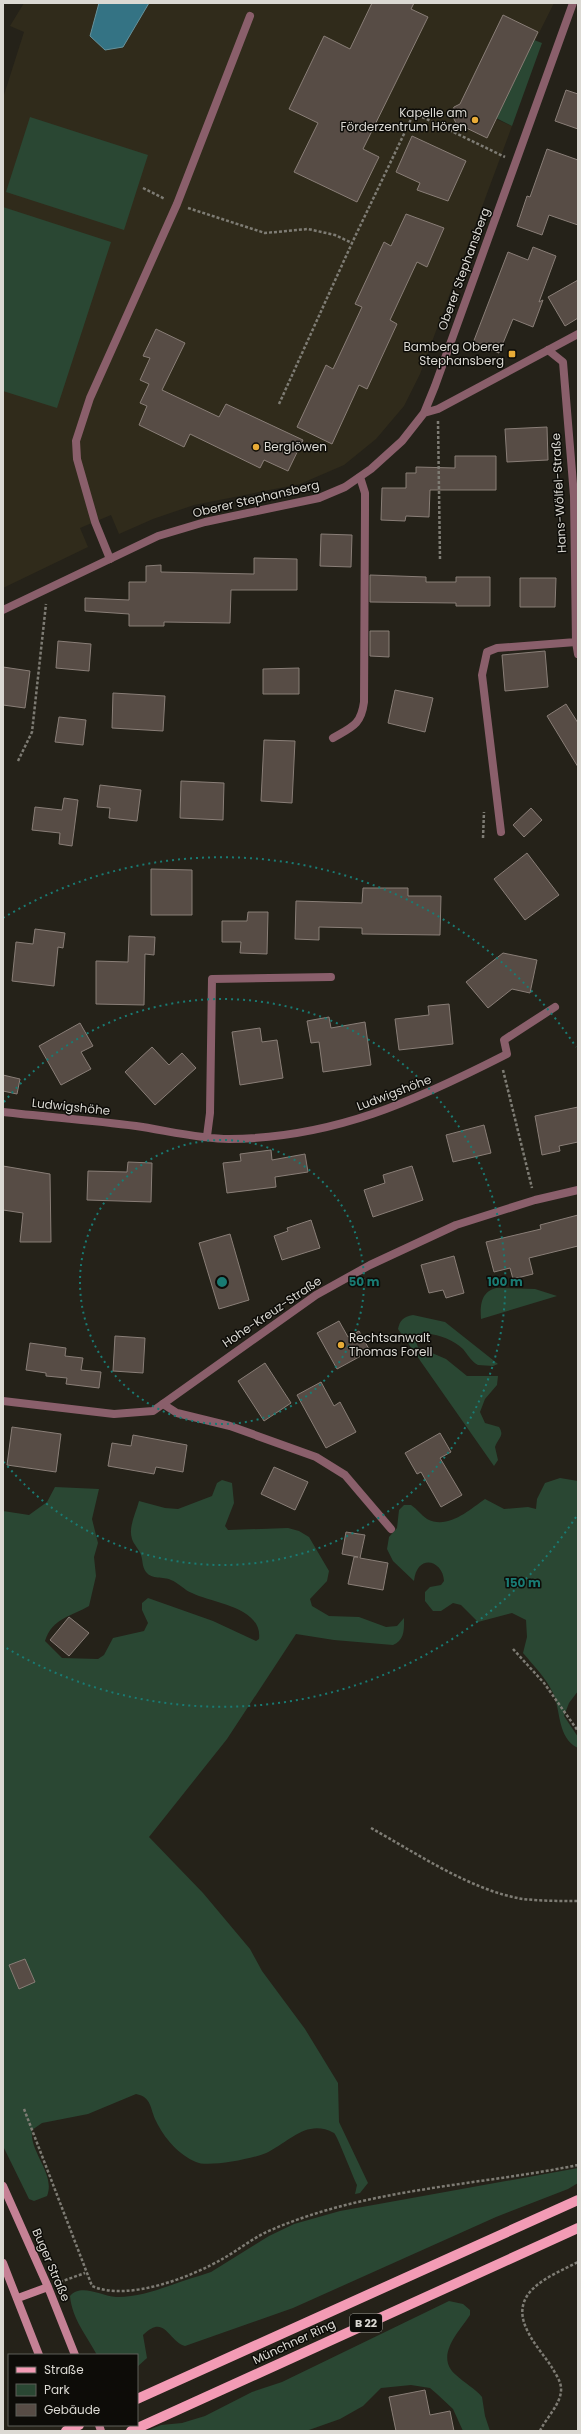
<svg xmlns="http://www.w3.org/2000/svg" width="581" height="2434" viewBox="0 0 581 2434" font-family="Poppins,sans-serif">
	<rect width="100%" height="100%" fill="#252219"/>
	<path fill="#302b1b" d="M24,3H554L496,119L512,126L420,374L404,406L376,439L344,465L300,484L194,505L153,519L119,534L111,515L80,528L88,547L3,588V98L24,32L10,26Z"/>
	<path fill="#2a4733" d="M534,40L542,43L512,126L496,118Z
		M30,117L148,155L124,230L6,192Z
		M3,207L111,242L57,408L3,391Z
		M496,1288L535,1289L557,1296L481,1319C480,1305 481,1292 496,1288Z
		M413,1315L445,1322L498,1364L493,1366L478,1365C471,1361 468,1355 463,1349C452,1339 431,1330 416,1336L415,1340L418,1347L446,1359L467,1376H498L497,1385L485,1399L480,1412L485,1423L499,1427C505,1436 498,1438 495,1447L498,1460L494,1466L398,1329C400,1320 403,1317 413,1315Z
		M560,1478L578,1481V1691L569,1703L564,1716L578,1737V1748C557,1738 561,1710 553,1693C546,1678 534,1666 523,1653L527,1637L526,1620L512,1613L478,1622L461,1605L453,1603L441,1611H433L425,1601V1592L430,1587L441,1585L444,1581C443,1560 417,1553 414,1581L393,1561L387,1549L389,1537L397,1528L399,1510L404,1505H411C417,1509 421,1515 427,1519C448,1530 469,1510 485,1499L504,1509L528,1507L536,1509L537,1499L545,1483Z
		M222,1480L232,1483L234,1503L225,1526L228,1530L288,1528L299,1531L309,1537L329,1571L327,1581L310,1599L312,1606L329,1616L359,1617L386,1627L397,1626L404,1618C404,1629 405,1640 393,1645L334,1640L296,1634L227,1739L149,1837L203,1893L250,1949L262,1971L305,2029L338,2083L339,2122L368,2183L360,2193L355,2194L357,2185C353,2177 337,2135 334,2133C308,2119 291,2140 270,2151C259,2158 207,2168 196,2162C179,2155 164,2138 156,2121C150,2109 152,2097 136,2094L88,2114L42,2123L32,2130C29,2152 56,2174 47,2196L34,2201L29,2199L3,2146V1511L29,1515L47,1502L55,1487L99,1489L92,1519L98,1543L94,1557L96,1576L89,1606C72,1616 52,1618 45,1641L62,1658L98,1659L104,1655L113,1638L144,1631L148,1623L142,1610V1603L148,1598L213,1621L256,1641L259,1639C263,1607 212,1603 192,1593C184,1590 179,1583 171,1580C163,1576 152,1580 146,1572C142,1567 143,1561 141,1555C139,1549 134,1545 132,1539C128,1527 136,1513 139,1501L165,1508L178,1509L212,1496L217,1483Z
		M578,2168V2183L568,2189L496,2217L293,2308L185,2346C168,2341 165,2313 143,2335L147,2358L137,2367V2355H97C87,2336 72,2319 70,2296C81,2283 101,2296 116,2297C143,2298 174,2283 199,2276L211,2272L269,2236L294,2224L340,2211Z
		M449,2301L463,2304L470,2310V2315C459,2332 434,2356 456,2375C464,2383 475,2388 482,2397L485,2416L490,2431H463L453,2409L437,2394L430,2388L411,2385L381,2388L363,2406L340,2419L306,2431H146L161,2425L182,2423L205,2416L252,2392L282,2382Z"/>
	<path fill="#347384" stroke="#66929c" d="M99,3H149L123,47L105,50L90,36Z"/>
	<path fill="#574c45" stroke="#897e77" d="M372,3H414L411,9L428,17L363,149L379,157L357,202L294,172L318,123L289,109L324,36L350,49Z
		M503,15L538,32L487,138L456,123L451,113L454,107L460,104Z
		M566,90L578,94V129L555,121Z
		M412,136L466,161L448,201L417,190L420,183L396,172Z
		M547,149L578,160V225L549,215L542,235L517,226L527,196L530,197Z
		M406,214L444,228L427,267L417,262L390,320L397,324L367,389L359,385L332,444L297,427L326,365L333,369L362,307L355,304L384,242L391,246Z
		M533,247L556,256L539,302L543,300L533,327L513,319L499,353L473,343L508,252L528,260Z
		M578,280V318L565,326L548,297Z
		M156,329L185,343L162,390L219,417L226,404L303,440L288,471L264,460L260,468L190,434L184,447L139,425L147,406L140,403L149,384L140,380L150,358L143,356Z
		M547,427L548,460L507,462L505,429Z
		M455,456H496V490H430L429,517L406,516L405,521L381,520L382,488H406V473H416V467L455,468Z
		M321,534L352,535L351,567L320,566Z
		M254,558L297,559V590H231L230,623L164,622V626H129V614L85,611V598L129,600V582H146V566L161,565V572L254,574Z
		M370,575L426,577V582H456V577H490V606H456V603L370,602Z
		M520,578H556L555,607H520Z
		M370,631H389V657L370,656Z
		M58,641L91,644L89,671L56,668Z
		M545,651L548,687L505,691L502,655Z
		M3,667L30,671L25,708L3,705Z
		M299,668V694H263V669Z
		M395,690L433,698L425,732L388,723Z
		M113,693L165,696L163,731L112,728Z
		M566,704L578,723V767L547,716Z
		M59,717L86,720L83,745L55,742Z
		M264,740L295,741L292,803L261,801Z
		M181,781L224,783L223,820L180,818Z
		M100,785L141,790L137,821L109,818L110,808L97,807Z
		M64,798L78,800L72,846L59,844L60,833L32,830L35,807L62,810Z
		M531,808L542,820L524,837L513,825Z
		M527,853L559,895L525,920L494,879Z
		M151,869L192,870V915H151Z
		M363,888H408V896H441L440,935L362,934V928L319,927V940L295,939L296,901L362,903Z
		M248,912H268L267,954L240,953L241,942H222V921H247Z
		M35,929L65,933L63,948L58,947L54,986L12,981L16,942L33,944Z
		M129,936L155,937L154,955L145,954L144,1005L96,1004V961L128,962Z
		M503,953L537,960L530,993L512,989L488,1008L466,982Z
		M449,1004L453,1044L399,1050L395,1019L429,1015L428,1006Z
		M329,1017L331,1028L365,1022L371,1065L323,1072L319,1042L311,1043L307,1021Z
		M80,1023L93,1046L81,1052L91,1069L61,1085L39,1046Z
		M260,1028L262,1042L277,1040L283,1078L240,1085L232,1032Z
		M152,1047L169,1065L182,1053L196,1068L155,1105L125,1072Z
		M3,1075L20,1079L17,1094L3,1091Z
		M578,1107V1142L559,1146L560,1151L542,1155L535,1116Z
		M484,1125L491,1153L453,1162L446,1135Z
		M271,1150L272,1160L305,1154L308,1172L275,1177L276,1187L227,1193L223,1163L241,1161L240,1154Z
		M128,1162L152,1163L151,1202L87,1200L88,1171L127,1172Z
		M3,1166L50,1174L51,1242H20L23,1213L3,1210Z
		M412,1166L423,1200L373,1217L364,1190L385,1183L383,1175Z
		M578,1215V1246L529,1258L533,1274L513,1279L510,1268L494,1272L486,1242L541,1229L540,1225Z
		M311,1220L320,1248L282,1260L274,1236L288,1231L287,1228Z
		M230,1234L249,1300L219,1309L199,1243Z
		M454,1256L464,1293L446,1298L443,1290L429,1293L421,1265Z
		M339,1321L348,1337L359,1331L370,1351L337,1369L317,1333Z
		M115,1336L145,1338L143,1373L113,1371Z
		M30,1343L66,1348L65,1356L83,1358L81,1370L101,1372L99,1388L66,1384L67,1378L46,1376V1373L26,1370Z
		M265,1363L291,1403L264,1421L238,1381Z
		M321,1382L334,1406L340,1402L356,1432L326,1448L297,1395Z
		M12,1427L61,1434L56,1472L7,1465Z
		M440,1433L451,1452L440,1458L462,1495L441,1507L421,1472L417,1474L405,1453Z
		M133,1435L187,1445L183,1472L156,1467L154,1474L108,1466L112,1443L131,1446Z
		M274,1467L308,1482L295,1510L261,1494Z
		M346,1532L365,1535L360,1558L388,1563L383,1590L348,1584L354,1557H358L342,1554Z
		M69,1617L89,1633L69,1656L50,1640Z
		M25,1959L35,1982L19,1989L9,1965Z
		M425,2390L430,2415L450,2411L454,2431H396L389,2397Z"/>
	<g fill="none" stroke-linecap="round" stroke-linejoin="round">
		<path stroke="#7e7c74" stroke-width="2.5" stroke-dasharray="3 2" stroke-linecap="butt" d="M143,188L165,199
			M188,208L265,233L308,229L335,235L352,243
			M279,404L352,243L414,113L505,157
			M438,421L440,559
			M18,761L32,732L46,604
			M483,838L484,812
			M503,1070L532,1188
			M513,1649L544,1683L578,1731
			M371,1828C416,1853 472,1891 523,1899C541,1901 560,1901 578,1901
			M24,2109L92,2286C127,2302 192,2277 224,2258C240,2249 254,2237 271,2230C368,2188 475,2186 578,2165
			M60,2282L85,2273
			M540,2431C546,2418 560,2405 561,2391C562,2382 555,2373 551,2366C543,2354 533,2343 527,2330C508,2291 551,2276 578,2262"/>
		<path stroke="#8a5f6b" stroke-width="8" d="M110,559L95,522L77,459L76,441L90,398L177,204L250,16
			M333,738C352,727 361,725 364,702L365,509V493L360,477
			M501,832L482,675L487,652L497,648L576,642L574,496L563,362L548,350
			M163,1404L177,1413L230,1426L316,1457L345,1475L391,1529"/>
		<path stroke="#8a5f6b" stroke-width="8" d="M424,413L438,409L578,334
			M3,610L158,536L205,522L319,498L345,487L371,469L402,441L424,413L435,386L573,3
			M576,642L578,654
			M3,1112C47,1117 91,1120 136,1126C164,1130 201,1139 229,1139C334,1138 415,1101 507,1054L504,1040L555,1007
			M207,1136L210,1113L212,979L331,977
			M3,1401L114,1414L153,1411L316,1295L370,1265L456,1225L535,1200L578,1190"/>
		<path stroke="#c58195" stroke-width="8" d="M3,2186L48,2287L75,2355
			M3,2263L39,2355
			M18,2298L48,2287
			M99,2425L101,2431"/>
		<path stroke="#f39bb5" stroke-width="10" d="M137,2399L578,2200
			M66,2431L79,2425
			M131,2431L578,2228"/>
	</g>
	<g fill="none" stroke="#197b73" stroke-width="2" stroke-dasharray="2 4">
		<circle cx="222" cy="1282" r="142"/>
		<path d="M4 1102A283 283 0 1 1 4 1462"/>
		<path d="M576 1517A425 425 0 0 1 3 1646M3 918A425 425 0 0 1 576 1047"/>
	</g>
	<g fill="#e8ab37" stroke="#0d0c08" stroke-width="1.5">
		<circle cx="475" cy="120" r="4"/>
		<rect x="508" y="350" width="8" height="8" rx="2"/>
		<circle cx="256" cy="447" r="4"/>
		<circle cx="341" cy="1345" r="4"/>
	</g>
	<g text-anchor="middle" stroke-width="3" stroke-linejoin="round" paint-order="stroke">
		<rect fill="#0d0c08" stroke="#9d9c96" stroke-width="1" x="350" y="2314" width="32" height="18" rx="3"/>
		<g font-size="11" font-weight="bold" fill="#dbd9d3">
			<text x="366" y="2327">B 22</text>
		</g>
		<g font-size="12" fill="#dbd9d3" stroke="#0d0c08" text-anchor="end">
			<text x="467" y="117">Kapelle am<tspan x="467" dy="14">Förderzentrum Hören</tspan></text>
			<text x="504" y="351">Bamberg Oberer<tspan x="504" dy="14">Stephansberg</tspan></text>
			<text x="264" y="451" text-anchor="start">Berglöwen</text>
			<text x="349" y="1342" text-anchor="start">Rechtsanwalt<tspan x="349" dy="14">Thomas Forell</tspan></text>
		</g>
		<g font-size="12" fill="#dbd9d3" stroke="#0d0c08">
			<text transform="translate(464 269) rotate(-70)" y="4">Oberer Stephansberg</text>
			<text transform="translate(559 493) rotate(-93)" y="4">Hans-Wölfel-Straße</text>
			<text transform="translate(256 499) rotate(-13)" y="4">Oberer Stephansberg</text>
			<text transform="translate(394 1093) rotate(-21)" y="4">Ludwigshöhe</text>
			<text transform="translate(71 1107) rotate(6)" y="4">Ludwigshöhe</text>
			<text transform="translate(272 1312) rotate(-34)" y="4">Hohe-Kreuz-Straße</text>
			<text transform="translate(51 2265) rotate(67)" y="4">Buger Straße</text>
			<text transform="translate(294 2342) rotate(-25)" y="4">Münchner Ring</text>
		</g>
	</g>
	<circle cx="222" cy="1282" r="6" fill="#197b73" stroke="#0d0c08" stroke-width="2"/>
	<g font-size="12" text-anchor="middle" font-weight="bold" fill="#197b73" stroke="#0d0c08" stroke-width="3" stroke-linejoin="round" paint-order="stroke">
		<text x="364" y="1286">50 m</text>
		<text x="505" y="1286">100 m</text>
		<text x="523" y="1587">150 m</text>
	</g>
	<rect width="581" height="2434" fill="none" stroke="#dbd9d3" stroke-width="8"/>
	<rect x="8" y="2354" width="130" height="72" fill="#0d0c08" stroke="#5f5e59"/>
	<rect x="16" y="2367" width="20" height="6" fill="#f39bb5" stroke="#5f5e59"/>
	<text x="44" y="2374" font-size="12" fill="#dbd9d3">Straße</text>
	<rect x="16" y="2384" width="20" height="12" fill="#2a4733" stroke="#5f5e59"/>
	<text x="44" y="2394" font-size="12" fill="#dbd9d3">Park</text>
	<rect x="16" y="2404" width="20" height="12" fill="#574c45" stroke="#5f5e59"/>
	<text x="44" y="2414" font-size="12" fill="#dbd9d3">Gebäude</text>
</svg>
